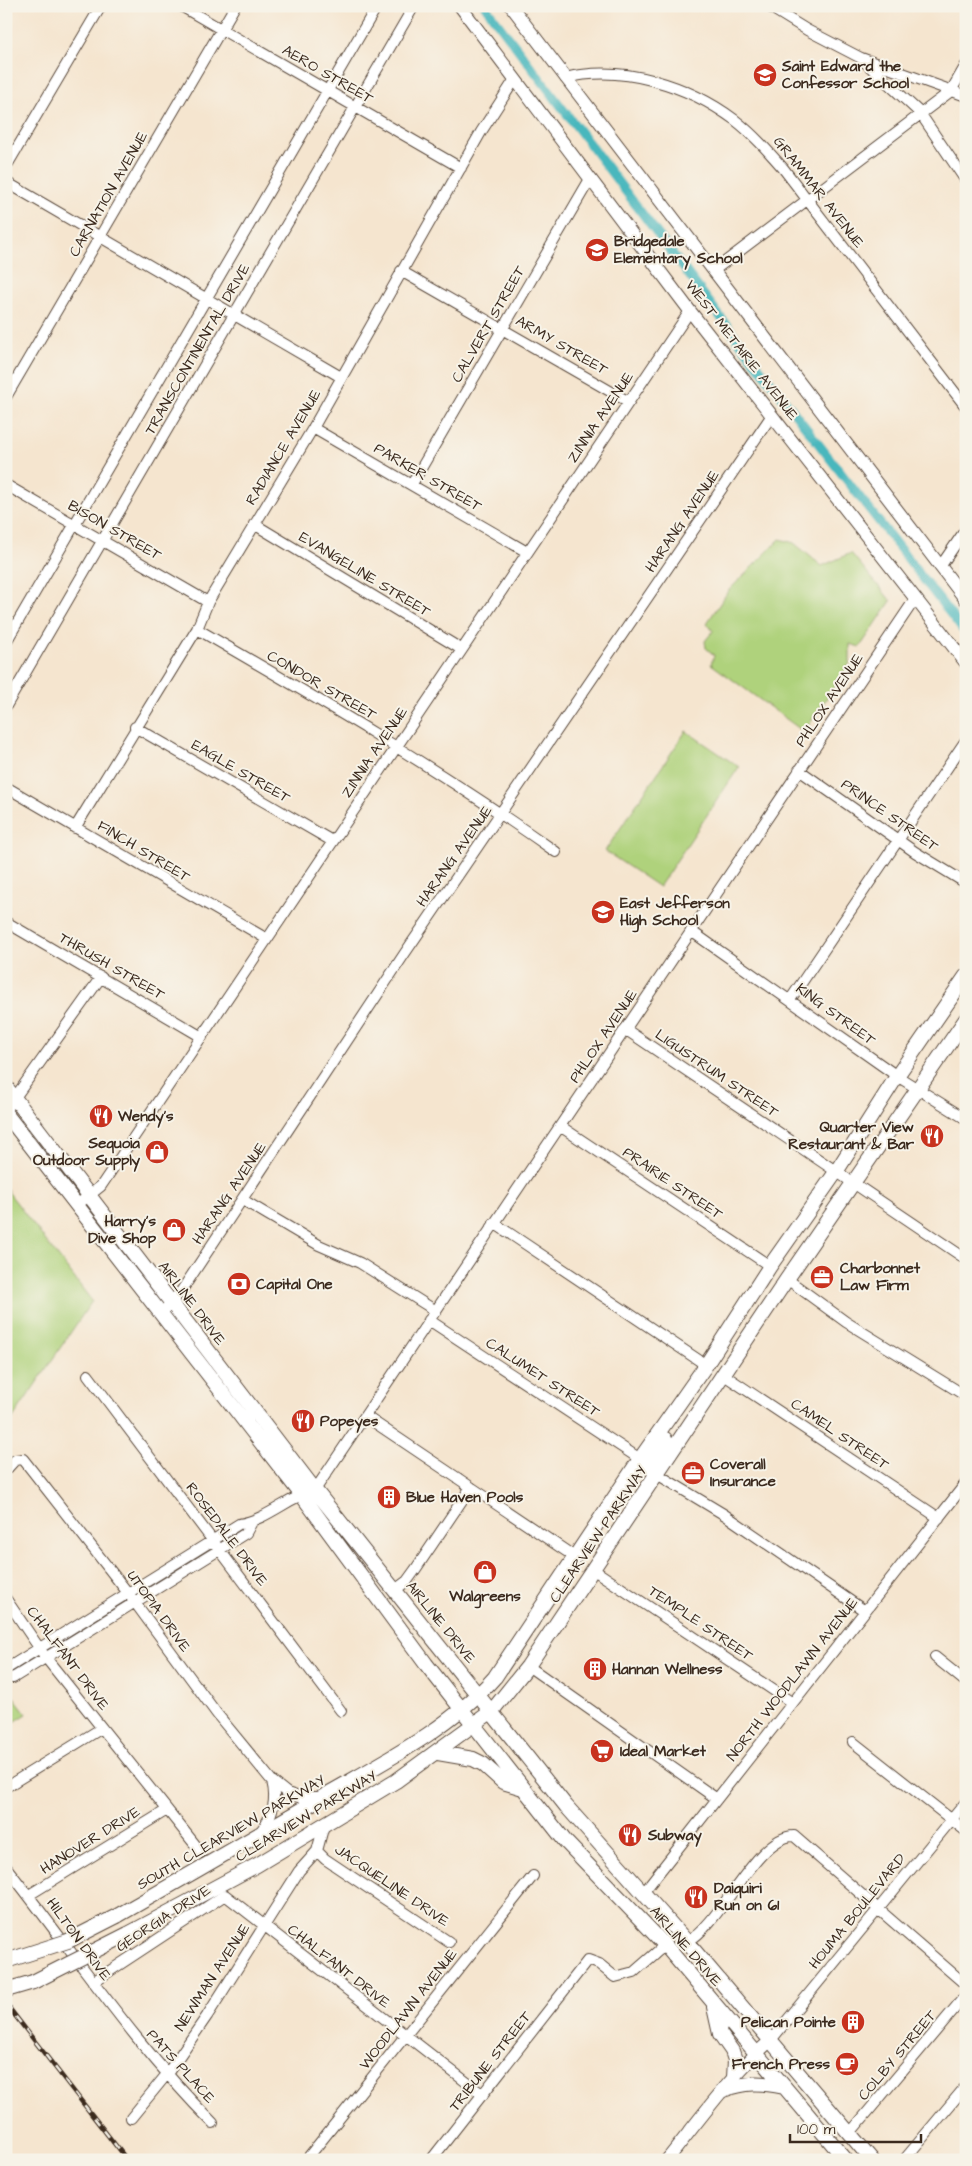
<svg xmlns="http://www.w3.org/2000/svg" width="972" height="2166" viewBox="0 0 972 2166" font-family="'Architects Daughter',sans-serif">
	<rect width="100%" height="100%" fill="#f7f3e8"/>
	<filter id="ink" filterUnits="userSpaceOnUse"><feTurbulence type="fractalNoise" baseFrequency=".02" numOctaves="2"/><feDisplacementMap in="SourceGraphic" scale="10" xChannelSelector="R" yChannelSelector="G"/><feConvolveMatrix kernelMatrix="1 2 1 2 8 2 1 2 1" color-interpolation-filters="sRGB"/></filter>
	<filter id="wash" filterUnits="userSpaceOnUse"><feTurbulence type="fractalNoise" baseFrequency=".0096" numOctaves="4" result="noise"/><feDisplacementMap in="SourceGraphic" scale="20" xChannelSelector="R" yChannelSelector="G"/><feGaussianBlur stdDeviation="1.12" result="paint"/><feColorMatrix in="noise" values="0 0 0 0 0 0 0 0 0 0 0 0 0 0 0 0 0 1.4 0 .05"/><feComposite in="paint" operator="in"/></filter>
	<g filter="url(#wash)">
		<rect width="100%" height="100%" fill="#f5e5cf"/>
		<path fill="#afd27b" stroke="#757e4c" d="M780,539L794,543L822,566L851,553L891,601L860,647L850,644V663L804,732L711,664L714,655L706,648L705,641L713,631L707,623L729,590Z
			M686,731L739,767L659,887L605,851Z
			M6,1189L92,1301L6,1428Z
			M6,1687L27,1714L6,1727Z"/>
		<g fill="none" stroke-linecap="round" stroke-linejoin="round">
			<path stroke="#48b7bd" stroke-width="9" d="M485,6L738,340L966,634"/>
		</g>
	</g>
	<g filter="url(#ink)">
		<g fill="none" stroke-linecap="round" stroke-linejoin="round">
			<g stroke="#574639" stroke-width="12">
				<path id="minor" d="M181,6L461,168
					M768,6L807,30L861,58L966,96
					M865,62L920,113L966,181
					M565,78C623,64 688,85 735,120C753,134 768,151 783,168L966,407
					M6,167L101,6
					M6,182L341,377
					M401,271L629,402
					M713,271L951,91L966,65
					M6,397L235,6
					M313,428L527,552
					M412,484L590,179
					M6,485L208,602
					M254,524L461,649
					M940,567L966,529
					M197,629C320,700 440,770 556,852
					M6,642L377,6
					M6,706L414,6
					M135,727L332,841
					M799,770L915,852L966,883
					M6,787L267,939
					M75,828L197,629L208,602L313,428L481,132L515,79
					M6,922L202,1037
					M691,931L897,1076L966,1119
					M790,1000L966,740
					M625,1029L966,1259
					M6,1110L101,977
					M560,1126L770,1266
					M243,1200L319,1245L360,1263L436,1311
					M77,1205L101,1186L690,311
					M494,1223L706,1365
					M787,1279L846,1322L966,1396
					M161,1314L182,1290L405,953L772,415
					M429,1320L640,1459
					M88,1375L341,1711
					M724,1375L939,1518
					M365,1416L575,1557
					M6,1470L15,1460L23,1459L128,1593L217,1714L272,1781L287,1793L299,1797H322
					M657,1474L725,1515L865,1611
					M594,1570L791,1702
					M395,1590L407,1581L415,1570L471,1487
					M6,1599L46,1658L201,1852
					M935,1657L966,1682
					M528,1666L717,1799
					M6,1669L239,1524C267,1520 288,1497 315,1490L915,599
					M6,1677L13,1678L219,1550L246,1533L252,1522
					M853,1742L966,1831
					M6,1787L102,1728
					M324,1825L317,1851L325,1859L449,1942
					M261,1831C273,1815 277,1800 272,1781
					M6,1867C76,1955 133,2043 213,2123
					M642,1894L966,1483
					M29,1895L167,1810
					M687,1942C722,1923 757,1836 794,1836L966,1985
					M93,1982L225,1895L483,2095
					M771,2040L966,1802
					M131,2118L167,2074L207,2016L299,1871L317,1851
					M850,2133L966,1995
					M306,2160L533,1876
					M431,2160L588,1960L599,1964L615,1977L634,1972L665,1945
					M904,2160L966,2086"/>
			</g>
			<g stroke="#574639" stroke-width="14">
				<path id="major" d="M460,6L690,311L966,663
					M511,6L966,600
					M667,2160C700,2119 731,2075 771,2040"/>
			</g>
			<g stroke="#574639" stroke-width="16">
				<path id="highway" d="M6,1087L315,1490L566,1806L687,1942L872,2160
					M6,1114L301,1494L426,1664L565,1841L665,1945L846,2160
					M657,1474L650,1467V1463L665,1439
					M438,1753L473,1759L483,1764L503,1782L523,1788
					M117,1916C189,1875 260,1834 331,1792C389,1759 451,1727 495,1677L640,1459L706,1365L770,1266L836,1172L897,1076L966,976
					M128,1934L257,1865L396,1781L492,1711L528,1666L787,1279L966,1019
					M6,1990L33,1982
					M714,2007L720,2034L732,2051L735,2060L734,2078
					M723,2090C747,2082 759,2082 784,2087"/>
			</g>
			<use href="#minor" stroke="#fff" stroke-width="10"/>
			<use href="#major" stroke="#fff" stroke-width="12"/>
			<use href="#highway" stroke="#fff" stroke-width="14"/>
			<g stroke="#3b2a1e" stroke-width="4.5">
				<path id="rail" d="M6,2004L127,2160"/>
			</g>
			<use href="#rail" stroke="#f7f3e8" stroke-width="2.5" stroke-dasharray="8" stroke-linecap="butt"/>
			<g stroke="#574639" stroke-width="16" stroke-linecap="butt">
				<path id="highway-bridge" d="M6,1961L68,1941L117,1916
					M33,1982L128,1934"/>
			</g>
			<use href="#highway-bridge" stroke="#fff" stroke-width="14"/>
		</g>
	</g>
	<defs>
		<g id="school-disc" transform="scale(1.25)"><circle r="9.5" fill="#c8321e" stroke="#f7f3e8"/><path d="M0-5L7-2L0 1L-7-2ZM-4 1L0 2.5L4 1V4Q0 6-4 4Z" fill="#fff"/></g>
		<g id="restaurant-disc" transform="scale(1.25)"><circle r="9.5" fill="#c8321e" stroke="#f7f3e8"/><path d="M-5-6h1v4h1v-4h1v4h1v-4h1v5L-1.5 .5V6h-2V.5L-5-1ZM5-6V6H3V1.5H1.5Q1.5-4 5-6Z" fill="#fff"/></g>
		<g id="shop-disc" transform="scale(1.25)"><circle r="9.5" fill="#c8321e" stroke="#f7f3e8"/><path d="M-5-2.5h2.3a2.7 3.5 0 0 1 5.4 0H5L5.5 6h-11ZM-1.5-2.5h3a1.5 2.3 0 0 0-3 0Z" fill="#fff"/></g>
		<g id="office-disc" transform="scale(1.25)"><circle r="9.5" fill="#c8321e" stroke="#f7f3e8"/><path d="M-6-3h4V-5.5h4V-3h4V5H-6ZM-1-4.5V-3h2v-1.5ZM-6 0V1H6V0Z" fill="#fff"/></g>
		<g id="bank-disc" transform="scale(1.25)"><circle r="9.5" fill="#c8321e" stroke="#f7f3e8"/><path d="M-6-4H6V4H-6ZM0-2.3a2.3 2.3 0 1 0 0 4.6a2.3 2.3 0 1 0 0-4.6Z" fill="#fff"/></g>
		<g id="building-disc" transform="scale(1.25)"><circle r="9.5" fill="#c8321e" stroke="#f7f3e8"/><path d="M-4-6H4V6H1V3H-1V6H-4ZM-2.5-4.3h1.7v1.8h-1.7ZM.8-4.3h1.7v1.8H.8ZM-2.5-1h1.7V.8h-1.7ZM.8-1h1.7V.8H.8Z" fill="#fff"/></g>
		<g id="supermarket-disc" transform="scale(1.25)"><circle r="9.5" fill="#c8321e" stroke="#f7f3e8"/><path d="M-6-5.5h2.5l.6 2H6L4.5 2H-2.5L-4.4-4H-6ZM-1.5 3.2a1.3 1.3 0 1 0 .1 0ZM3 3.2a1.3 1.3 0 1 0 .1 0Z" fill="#fff"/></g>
		<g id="cafe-disc" transform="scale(1.25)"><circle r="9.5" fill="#c8321e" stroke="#f7f3e8"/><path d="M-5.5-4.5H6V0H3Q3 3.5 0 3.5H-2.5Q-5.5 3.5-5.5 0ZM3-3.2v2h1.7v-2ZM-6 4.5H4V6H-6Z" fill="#fff"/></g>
	</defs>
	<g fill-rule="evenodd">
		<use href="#school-disc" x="765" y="75"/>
		<use href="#school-disc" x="597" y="250"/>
		<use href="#school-disc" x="603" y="912"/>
		<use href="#restaurant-disc" x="101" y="1116"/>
		<use href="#restaurant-disc" x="932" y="1136"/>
		<use href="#shop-disc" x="157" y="1152"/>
		<use href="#shop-disc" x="174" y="1230"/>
		<use href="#office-disc" x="822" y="1277"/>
		<use href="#bank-disc" x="239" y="1284"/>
		<use href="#restaurant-disc" x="303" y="1421"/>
		<use href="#office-disc" x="693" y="1473"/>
		<use href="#building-disc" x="389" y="1497"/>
		<use href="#shop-disc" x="485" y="1572"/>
		<use href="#building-disc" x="595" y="1669"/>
		<use href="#supermarket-disc" x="602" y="1751"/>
		<use href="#restaurant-disc" x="630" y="1835"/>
		<use href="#restaurant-disc" x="696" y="1897"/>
		<use href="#building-disc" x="853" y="2022"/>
		<use href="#cafe-disc" x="847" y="2064"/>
	</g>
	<g text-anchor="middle" stroke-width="4" stroke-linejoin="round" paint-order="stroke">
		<g font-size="15" font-weight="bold" fill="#3b2a1e" stroke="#f7f3e8" text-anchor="start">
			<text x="782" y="71">Saint Edward the<tspan x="782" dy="17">Confessor School</tspan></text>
			<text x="614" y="246">Bridgedale<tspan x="614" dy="17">Elementary School</tspan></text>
			<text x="620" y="908">East Jefferson<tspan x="620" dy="17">High School</tspan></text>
			<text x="118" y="1121">Wendy's</text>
			<text x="914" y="1132" text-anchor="end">Quarter View<tspan x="914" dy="17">Restaurant &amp; Bar</tspan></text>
			<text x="140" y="1148" text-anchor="end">Sequoia<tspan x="140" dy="17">Outdoor Supply</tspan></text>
			<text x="156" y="1226" text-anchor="end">Harry's<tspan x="156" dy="17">Dive Shop</tspan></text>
			<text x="840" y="1273">Charbonnet<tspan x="840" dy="17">Law Firm</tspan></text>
			<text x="256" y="1289">Capital One</text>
			<text x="320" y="1426">Popeyes</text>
			<text x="710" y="1469">Coverall<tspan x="710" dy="17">Insurance</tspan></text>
			<text x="406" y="1502">Blue Haven Pools</text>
			<text x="485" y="1601" text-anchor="middle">Walgreens</text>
			<text x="612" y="1674">Hannan Wellness</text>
			<text x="620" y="1756">Ideal Market</text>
			<text x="648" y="1840">Subway</text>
			<text x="714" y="1893">Daiquiri<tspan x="714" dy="17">Run on 61</tspan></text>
			<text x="836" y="2027" text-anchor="end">Pelican Pointe</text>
			<text x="830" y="2069" text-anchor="end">French Press</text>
		</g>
		<g font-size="15" fill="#3b2a1e" stroke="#f7f3e8">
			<text transform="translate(328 74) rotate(30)" y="5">AERO STREET</text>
			<text transform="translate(819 192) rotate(52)" y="5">GRAMMAR AVENUE</text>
			<text transform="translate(108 194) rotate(-60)" y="5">CARNATION AVENUE</text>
			<text transform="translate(488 324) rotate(-60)" y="5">CALVERT STREET</text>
			<text transform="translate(562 345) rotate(30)" y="5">ARMY STREET</text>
			<text transform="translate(197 349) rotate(-60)" y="5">TRANSCONTINENTAL DRIVE</text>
			<text transform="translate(742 350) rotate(52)" y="5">WEST METAIRIE AVENUE</text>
			<text transform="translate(600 417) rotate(-56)" y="5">ZINNIA AVENUE</text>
			<text transform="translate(283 447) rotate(-59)" y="5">RADIANCE AVENUE</text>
			<text transform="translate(428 477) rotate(30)" y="5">PARKER STREET</text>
			<text transform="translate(682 521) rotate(-56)" y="5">HARANG AVENUE</text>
			<text transform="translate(115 530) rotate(30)" y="5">BISON STREET</text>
			<text transform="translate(365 574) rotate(31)" y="5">EVANGELINE STREET</text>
			<text transform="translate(322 685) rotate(30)" y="5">CONDOR STREET</text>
			<text transform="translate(829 700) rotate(-56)" y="5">PHLOX AVENUE</text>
			<text transform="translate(374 752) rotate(-56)" y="5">ZINNIA AVENUE</text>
			<text transform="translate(241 771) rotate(30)" y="5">EAGLE STREET</text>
			<text transform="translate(890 815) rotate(35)" y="5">PRINCE STREET</text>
			<text transform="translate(144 851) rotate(31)" y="5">FINCH STREET</text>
			<text transform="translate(454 856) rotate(-55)" y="5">HARANG AVENUE</text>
			<text transform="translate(112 966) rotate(30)" y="5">THRUSH STREET</text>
			<text transform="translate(836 1014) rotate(36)" y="5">KING STREET</text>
			<text transform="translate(603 1036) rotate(-56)" y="5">PHLOX AVENUE</text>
			<text transform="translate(717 1073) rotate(34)" y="5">LIGUSTRUM STREET</text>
			<text transform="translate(673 1183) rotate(34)" y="5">PRAIRIE STREET</text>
			<text transform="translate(229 1193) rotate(-56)" y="5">HARANG AVENUE</text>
			<text transform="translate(192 1303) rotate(53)" y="5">AIRLINE DRIVE</text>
			<text transform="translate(543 1377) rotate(33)" y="5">CALUMET STREET</text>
			<text transform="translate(840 1434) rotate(34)" y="5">CAMEL STREET</text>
			<text transform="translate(227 1534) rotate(53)" y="5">ROSEDALE DRIVE</text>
			<text transform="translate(598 1534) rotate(-56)" y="5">CLEARVIEW PARKWAY</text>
			<text transform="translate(159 1611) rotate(54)" y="5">UTOPIA DRIVE</text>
			<text transform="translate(441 1622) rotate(51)" y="5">AIRLINE DRIVE</text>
			<text transform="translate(701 1623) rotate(34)" y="5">TEMPLE STREET</text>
			<text transform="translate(68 1658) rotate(53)" y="5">CHALFANT DRIVE</text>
			<text transform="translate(792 1679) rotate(-52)" y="5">NORTH WOODLAWN AVENUE</text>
			<text transform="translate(306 1816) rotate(-31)" y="5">CLEARVIEW PARKWAY</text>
			<text transform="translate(231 1832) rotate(-30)" y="5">SOUTH CLEARVIEW PARKWAY</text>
			<text transform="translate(90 1840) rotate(-32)" y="5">HANOVER DRIVE</text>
			<text transform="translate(392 1885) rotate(34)" y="5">JACQUELINE DRIVE</text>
			<text transform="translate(857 1911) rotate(-51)" y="5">HOUMA BOULEVARD</text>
			<text transform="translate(163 1918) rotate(-33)" y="5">GEORGIA DRIVE</text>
			<text transform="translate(79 1939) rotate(54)" y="5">HILTON DRIVE</text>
			<text transform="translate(686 1946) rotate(49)" y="5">AIRLINE DRIVE</text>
			<text transform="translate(339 1966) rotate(38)" y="5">CHALFANT DRIVE</text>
			<text transform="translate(212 1977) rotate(-57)" y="5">NEWMAN AVENUE</text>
			<text transform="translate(408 2009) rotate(-52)" y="5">WOODLAWN AVENUE</text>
			<text transform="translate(897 2055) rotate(-50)" y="5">COLBY STREET</text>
			<text transform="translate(490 2061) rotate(-52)" y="5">TRIBUNE STREET</text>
			<text transform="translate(181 2066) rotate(48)" y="5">PATS PLACE</text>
		</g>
	</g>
	<rect width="972" height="2166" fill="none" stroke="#f7f3e8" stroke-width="25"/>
	<path d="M790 2134v8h131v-8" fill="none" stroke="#3b2a1e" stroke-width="2.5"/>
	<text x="797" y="2134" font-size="15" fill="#3b2a1e" stroke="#f7f3e8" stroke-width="4" paint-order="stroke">100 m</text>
</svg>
